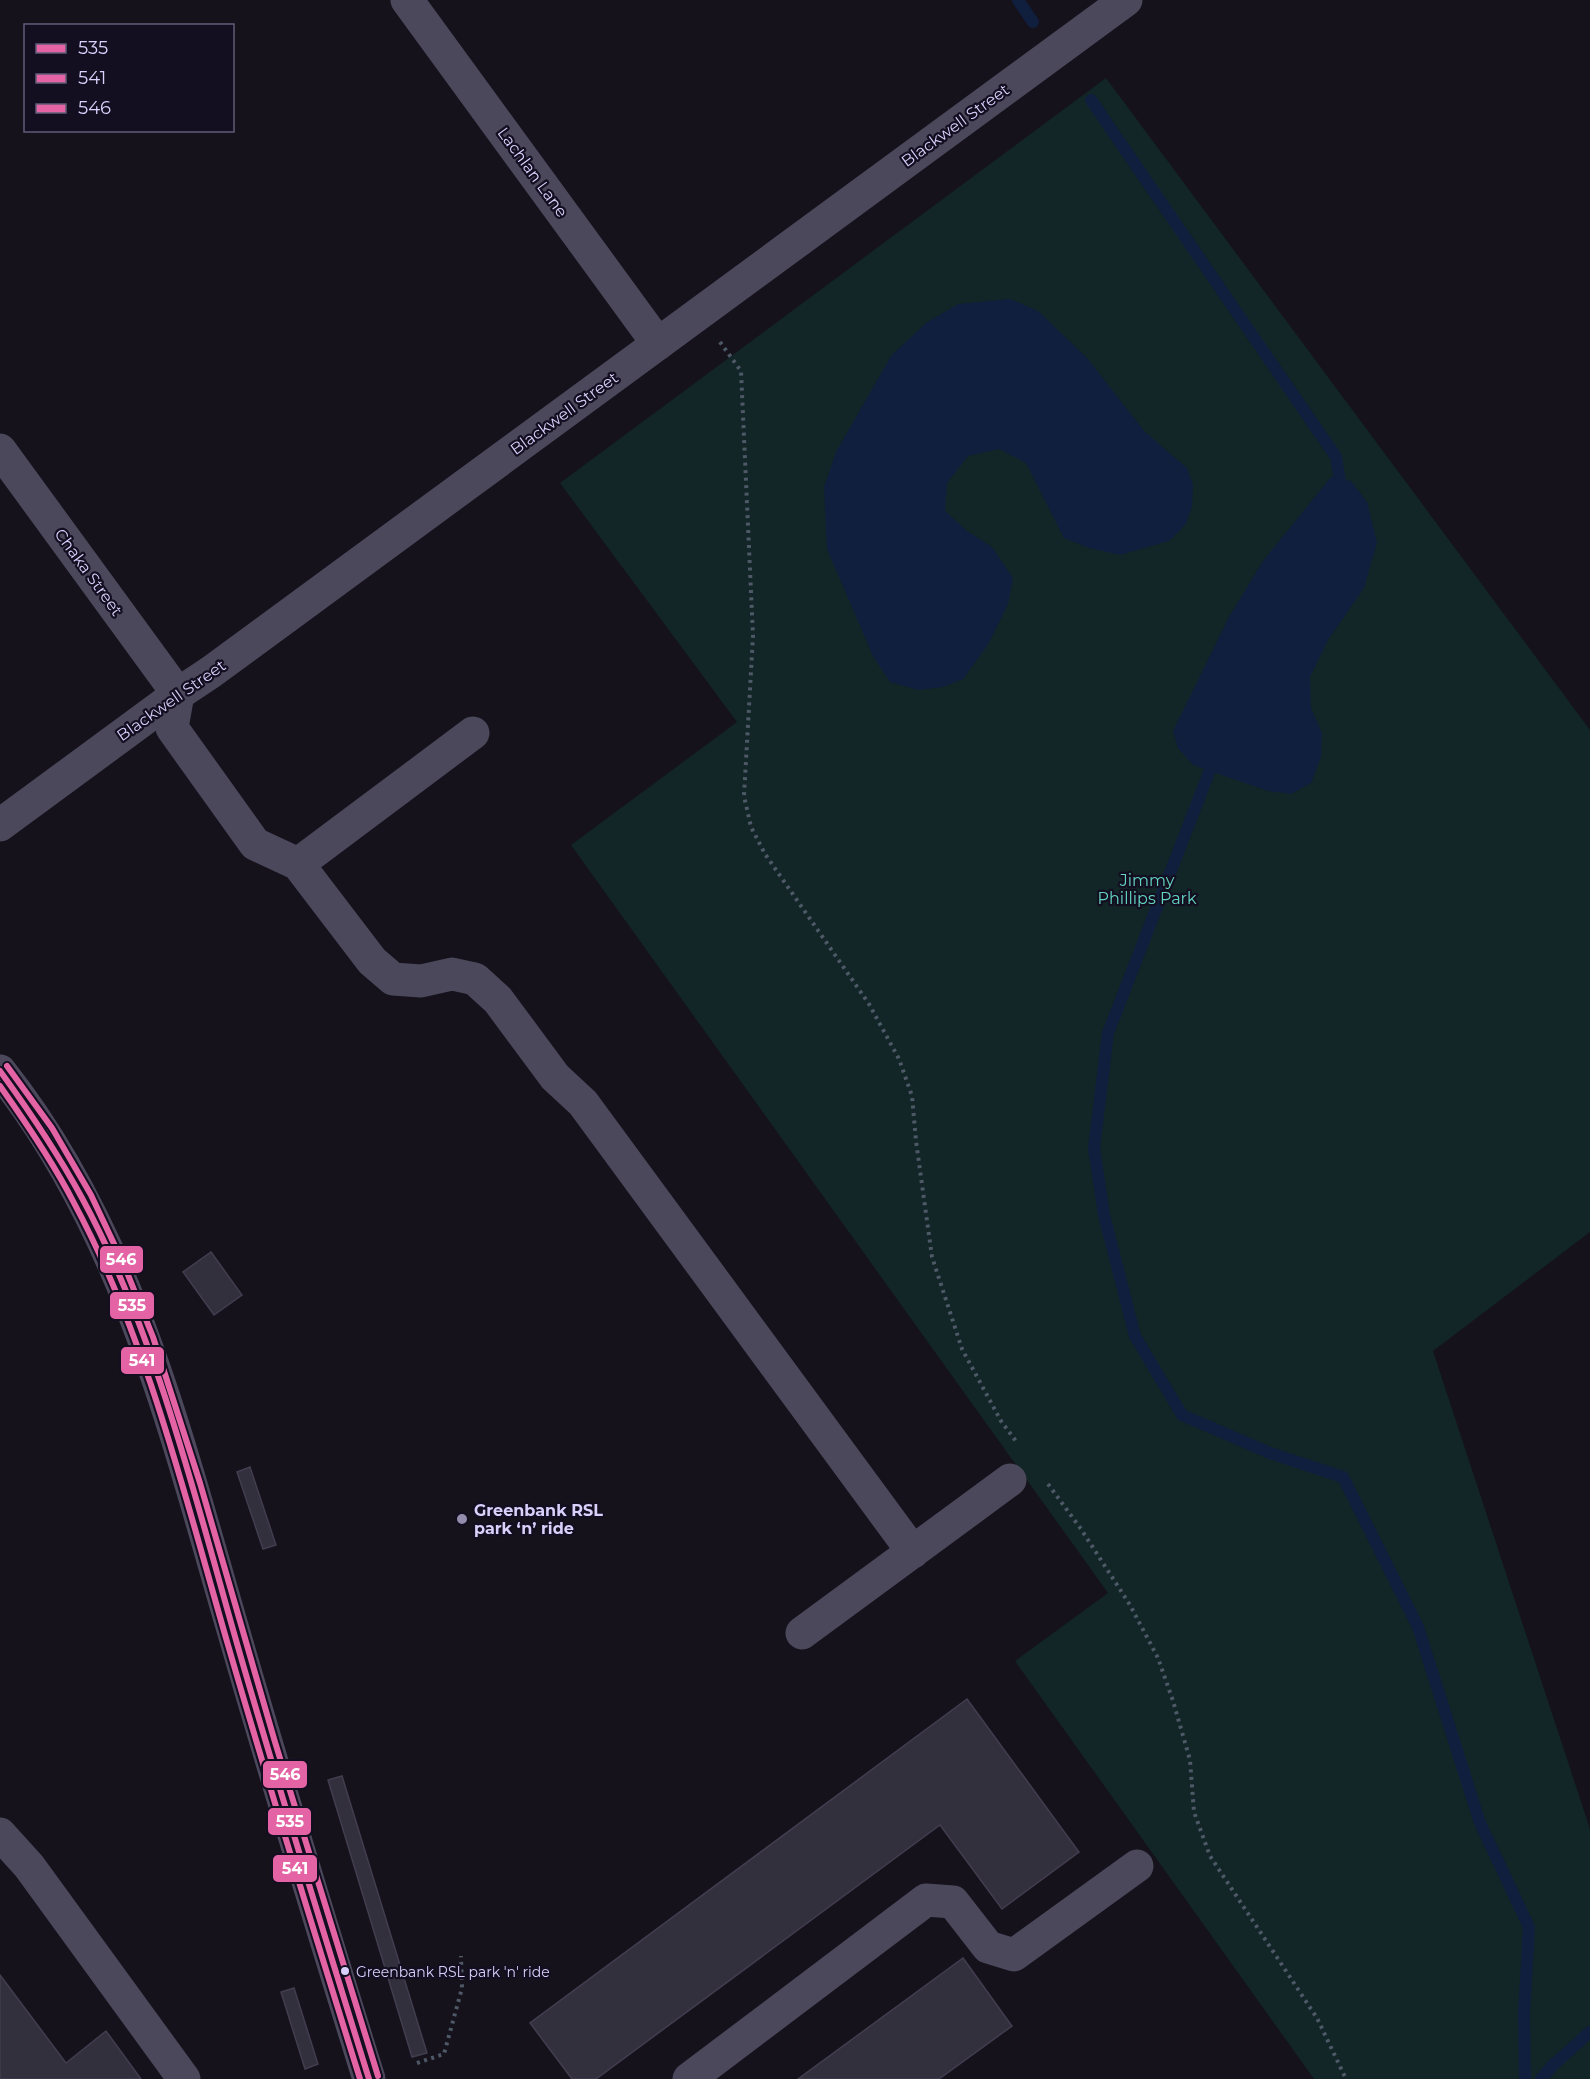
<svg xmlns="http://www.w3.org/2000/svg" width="1590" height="2079" viewBox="0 0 1590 2079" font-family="Montserrat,sans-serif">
	<rect width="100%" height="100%" fill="#15121c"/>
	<path fill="#122527" d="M1106,78L1590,730V1232L1433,1351L1590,1829V2079H1314L1015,1661L1108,1593L571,845L737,722L560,483Z"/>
	<path fill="#111f3e" d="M1010,299L1038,311L1087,358L1145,432L1187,468L1193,485L1192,506L1186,524L1169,541L1120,555L1089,548L1064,538L1026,463L999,449L968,456L947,483L945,511L967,531L992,547L1013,578L1008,604L989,643L963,679L943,687L918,690L890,682L873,656L827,549L824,487L836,452L891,356L926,323L958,304Z
		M1331,477L1351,481L1367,502L1377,542L1364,588L1328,640L1310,677L1311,708L1322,733L1321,757L1311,783L1291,794L1268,791L1193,765L1178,748L1173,731L1229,617L1263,561Z"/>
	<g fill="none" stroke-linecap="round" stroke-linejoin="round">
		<path stroke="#111f3e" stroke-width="12" d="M1018,0L1033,22
			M1091,100L1336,457L1340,481V493
			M1215,757L1108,1033L1094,1148L1104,1215L1135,1336L1182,1415L1270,1453L1343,1477L1418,1627L1480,1823L1529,1927L1524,2013L1525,2079
			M1541,2079L1552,2066L1590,2032"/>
	</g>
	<path fill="#33303e" stroke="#423d4f" stroke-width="1.5" d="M211,1252L242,1295L214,1315L183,1272Z
		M250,1467L276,1545L263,1549L237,1472Z
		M967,1699L1079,1852L1002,1909L940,1825L596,2079H572L530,2023Z
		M342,1776L427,2053L412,2057L328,1780Z
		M963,1958L1012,2026L939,2079H798Z
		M0,1975L66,2063L106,2031L141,2079H0Z
		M294,1988L318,2064L305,2069L281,1992Z"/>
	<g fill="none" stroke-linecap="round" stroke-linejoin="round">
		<path stroke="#4e5967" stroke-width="4" stroke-dasharray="3 4.5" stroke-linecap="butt" d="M720,342L741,371L753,636L744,796L751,827L765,854L869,1004L899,1059L912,1096L916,1141L932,1257L962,1349L1001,1421L1018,1444
			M1048,1484L1081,1529L1130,1605L1158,1658L1173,1701L1190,1760L1194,1812L1210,1856L1317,2018L1346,2079
			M417,2063L444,2054L462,1988L461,1956"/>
		<path stroke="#4b485c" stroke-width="33" d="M407,0L658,344
			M0,450L178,694L172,728L255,844L298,864L372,961L393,979L421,981L452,974L475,979L498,1000L555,1077L583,1103L913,1552
			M0,825L178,694L211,672L1126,0
			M298,864L473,733
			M0,1071C129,1233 177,1439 234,1633C277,1782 323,1931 369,2079
			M802,1633L1010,1480
			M0,1834L29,1866L184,2079
			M689,2079L926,1900L953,1902L988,1947L1014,1955L1137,1866"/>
		<g stroke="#130e20" stroke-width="10">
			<path id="bus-1" d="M0,1071C30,1112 58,1154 82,1198C158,1338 196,1502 240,1654C281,1796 325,1937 369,2079"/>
		</g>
		<g stroke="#130e20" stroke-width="10">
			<path id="bus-2" d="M0,1086C27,1124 53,1162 74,1203C148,1341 185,1497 228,1645C270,1790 315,1935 360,2079"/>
		</g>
		<g stroke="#130e20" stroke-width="10">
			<path id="bus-3" d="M7,1066L52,1128L91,1195L124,1265L153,1337L200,1483L275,1742L378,2076"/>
		</g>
		<use href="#bus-1" stroke="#e463a4" stroke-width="6"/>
		<use href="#bus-2" stroke="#e463a4" stroke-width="6"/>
		<use href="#bus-3" stroke="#e463a4" stroke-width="6"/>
	</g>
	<circle fill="#948ead" stroke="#130e20" stroke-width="2" cx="462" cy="1519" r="6"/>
	<circle fill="#d9d1fb" stroke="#130e20" stroke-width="2" cx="345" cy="1971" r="5"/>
	<g text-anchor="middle" stroke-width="4.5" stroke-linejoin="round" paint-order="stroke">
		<g font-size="14" fill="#d9d1fb" stroke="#130e20" text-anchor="start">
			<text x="356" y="1977">Greenbank RSL park 'n' ride</text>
		</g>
		<g font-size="16" fill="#d9d1fb" stroke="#130e20">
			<text transform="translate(955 125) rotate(-36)" y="6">Blackwell Street</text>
			<text transform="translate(533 172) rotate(54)" y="6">Lachlan Lane</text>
			<text transform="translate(564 413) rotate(-36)" y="6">Blackwell Street</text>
			<text transform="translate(89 572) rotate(54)" y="6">Chaka Street</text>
			<text transform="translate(171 700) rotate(-35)" y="6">Blackwell Street</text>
		</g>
		<g font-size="16" fill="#63d5c2" stroke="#130e20">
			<text x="1147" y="886">Jimmy<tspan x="1147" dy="18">Phillips Park</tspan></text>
		</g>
		<g font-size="16" font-weight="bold" fill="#d9d1fb" stroke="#130e20" text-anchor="start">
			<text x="474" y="1516">Greenbank RSL<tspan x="474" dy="18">park ‘n’ ride</tspan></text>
		</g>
	</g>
	<g stroke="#130e20" stroke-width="2">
		<rect x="99" y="1245" width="45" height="29" rx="6" fill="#e463a4"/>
		<rect x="109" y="1291" width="46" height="29" rx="6" fill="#e463a4"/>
		<rect x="120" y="1346" width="45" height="29" rx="6" fill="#e463a4"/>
		<rect x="262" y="1760" width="46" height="29" rx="6" fill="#e463a4"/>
		<rect x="267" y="1807" width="45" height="29" rx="6" fill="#e463a4"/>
		<rect x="272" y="1854" width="46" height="29" rx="6" fill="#e463a4"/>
	</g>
	<g font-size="16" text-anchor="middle" font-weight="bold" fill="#fff">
		<text x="121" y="1265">546</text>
		<text x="132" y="1311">535</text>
		<text x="142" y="1366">541</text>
		<text x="285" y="1780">546</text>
		<text x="290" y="1827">535</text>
		<text x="295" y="1874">541</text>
	</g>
	<rect x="24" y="24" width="210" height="108" fill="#130e20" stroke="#625c78" stroke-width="1.5"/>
	<rect x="36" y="44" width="30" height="9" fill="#e463a4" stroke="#625c78" stroke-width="1.5"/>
	<text x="78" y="54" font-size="18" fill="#d9d1fb">535</text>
	<rect x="36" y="74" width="30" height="9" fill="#e463a4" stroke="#625c78" stroke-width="1.5"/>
	<text x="78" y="84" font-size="18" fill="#d9d1fb">541</text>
	<rect x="36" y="104" width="30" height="9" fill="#e463a4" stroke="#625c78" stroke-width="1.5"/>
	<text x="78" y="114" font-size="18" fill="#d9d1fb">546</text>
</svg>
